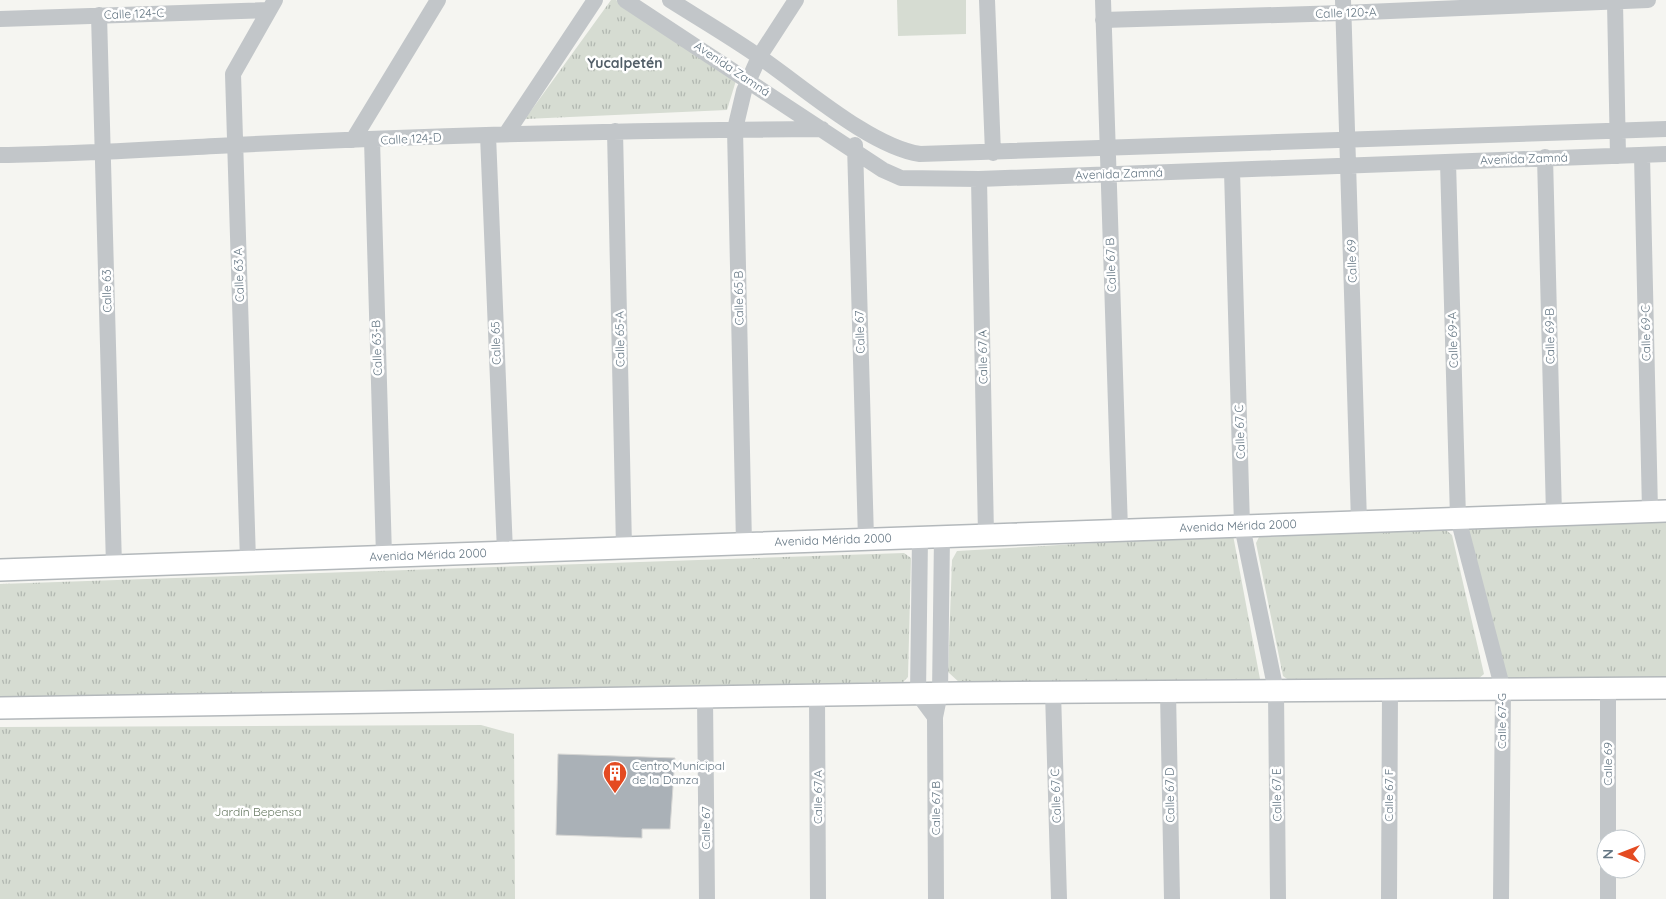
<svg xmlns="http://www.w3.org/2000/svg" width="1666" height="899" viewBox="0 0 1666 899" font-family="Quicksand,sans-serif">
	<defs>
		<pattern id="park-tufts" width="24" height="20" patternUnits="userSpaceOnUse" patternTransform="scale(1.25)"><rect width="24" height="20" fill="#d6dcd2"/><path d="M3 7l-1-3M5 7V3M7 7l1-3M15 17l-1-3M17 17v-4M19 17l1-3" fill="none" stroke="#b1b7b0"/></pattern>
	</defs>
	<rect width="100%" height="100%" fill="#f5f5f1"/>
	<path fill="#d6dcd2" d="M897,0H966V34L898,36Z"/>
	<path fill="url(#park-tufts)" d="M611,0H616L738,74L727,110L525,119Z
		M1666,522V678L1505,679L1467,529Z
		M1446,530L1452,535L1484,674L1478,679L1290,681L1283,676L1256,543L1259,537Z
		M1233,535L1260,679L960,683L948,672L952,560L957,551Z
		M904,553L911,558L908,677L903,682L0,702V584Z
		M481,725L514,734L515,899H0V727Z"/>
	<path fill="#aab1b7" stroke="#d6d6d4" d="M558,754L675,758L670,829H642V838L556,835Z"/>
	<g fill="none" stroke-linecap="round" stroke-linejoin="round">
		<g stroke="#b3b8bb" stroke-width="24">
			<path id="major" d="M0,570L1666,511
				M0,708L961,693L1666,688"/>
		</g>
		<path stroke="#c2c6c9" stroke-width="16" d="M625,0L883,170L901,178L979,179L1666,154
			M670,0C700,19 731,37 761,58C802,86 871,147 920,154L1666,129
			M987,0L993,153
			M1103,0L1120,530
			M1343,0L1359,522
			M1615,2L1618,156
			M99,15L114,566
			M0,19L269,10
			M1103,20L1343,13L1648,0
			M615,131L624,548
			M506,134L595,0
			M488,135L505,552
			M353,140L438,0
			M372,140L384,556
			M855,145L866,539
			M0,155C79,154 157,149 235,145C431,135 627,130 822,129
			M1642,155L1650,511
			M1545,157L1554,515
			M1448,162L1458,518L1503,690L1501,899
			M1232,171L1242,526L1276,691L1278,899
			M979,179L986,535
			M920,537L918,694L935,717
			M744,544L735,129L744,91L759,57L796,0
			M248,561L233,74L275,0
			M1608,689V839
			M1053,692L1059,899
			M1168,692L1172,899
			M817,695L818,899
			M705,697L707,899
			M1608,869V899
			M936,899L935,717L940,693L942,536
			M1389,899L1390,690"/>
		<use href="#major" stroke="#fff" stroke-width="21"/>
	</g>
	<defs>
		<g id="building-pin" transform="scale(1.25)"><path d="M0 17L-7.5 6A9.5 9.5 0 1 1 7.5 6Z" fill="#e44b22" stroke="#fff"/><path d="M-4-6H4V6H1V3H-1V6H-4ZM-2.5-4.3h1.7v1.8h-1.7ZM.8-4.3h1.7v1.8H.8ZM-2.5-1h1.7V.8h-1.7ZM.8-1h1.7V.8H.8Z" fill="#fff"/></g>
	</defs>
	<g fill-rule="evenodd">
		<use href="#building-pin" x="615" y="773"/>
	</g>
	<g text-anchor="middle" stroke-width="5" stroke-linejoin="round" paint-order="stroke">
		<g font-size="12" fill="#647683" stroke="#fff">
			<text transform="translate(1346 13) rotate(-2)" y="4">Calle 120-A</text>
			<text transform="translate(134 14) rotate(-2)" y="4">Calle 124-C</text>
			<text transform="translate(732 69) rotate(34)" y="4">Avenida Zamná</text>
			<text transform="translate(411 139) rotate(-3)" y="4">Calle 124-D</text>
			<text transform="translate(1524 159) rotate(-2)" y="4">Avenida Zamná</text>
			<text transform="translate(1119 174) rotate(-2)" y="4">Avenida Zamná</text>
			<text transform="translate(1352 261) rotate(-92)" y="4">Calle 69</text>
			<text transform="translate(1111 265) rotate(-92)" y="4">Calle 67 B</text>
			<text transform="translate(239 275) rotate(-92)" y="4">Calle 63 A</text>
			<text transform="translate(107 291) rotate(-91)" y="4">Calle 63</text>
			<text transform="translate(739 298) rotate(-91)" y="4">Calle 65 B</text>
			<text transform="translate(860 332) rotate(-92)" y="4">Calle 67</text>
			<text transform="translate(1646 333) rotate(-91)" y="4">Calle 69-C</text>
			<text transform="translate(1550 336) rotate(-91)" y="4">Calle 69-B</text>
			<text transform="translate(620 339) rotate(-91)" y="4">Calle 65-A</text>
			<text transform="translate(1453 340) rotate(-92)" y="4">Calle 69-A</text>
			<text transform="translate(496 343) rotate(-92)" y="4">Calle 65</text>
			<text transform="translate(377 348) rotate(-92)" y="4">Calle 63-B</text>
			<text transform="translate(983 357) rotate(-91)" y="4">Calle 67 A</text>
			<text transform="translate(1240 432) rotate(-92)" y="4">Calle 67 C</text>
			<text transform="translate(1238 526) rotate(-2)" y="4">Avenida Mérida 2000</text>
			<text transform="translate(833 540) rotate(-2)" y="4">Avenida Mérida 2000</text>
			<text transform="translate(428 555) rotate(-2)" y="4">Avenida Mérida 2000</text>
			<text transform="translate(1502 721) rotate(-90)" y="4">Calle 67-G</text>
			<text transform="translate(1608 764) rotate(-90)" y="4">Calle 69</text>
			<text transform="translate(1170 795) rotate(-91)" y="4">Calle 67 D</text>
			<text transform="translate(1277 795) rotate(-91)" y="4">Calle 67 E</text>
			<text transform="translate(1389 795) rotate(-90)" y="4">Calle 67 F</text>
			<text transform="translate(1056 796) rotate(-92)" y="4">Calle 67 C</text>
			<text transform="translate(818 797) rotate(-90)" y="4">Calle 67 A</text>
			<text transform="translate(936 808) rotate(-90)" y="4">Calle 67 B</text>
			<text transform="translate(706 828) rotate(-90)" y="4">Calle 67</text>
		</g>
		<g font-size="12" fill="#647683" stroke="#fff" text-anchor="start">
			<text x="632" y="770">Centro Municipal<tspan x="632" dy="14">de la Danza</tspan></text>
		</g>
		<g font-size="12" fill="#687a63" stroke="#fff">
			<text x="258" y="816">Jardín Bepensa</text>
		</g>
		<g font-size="14" font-weight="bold" fill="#525e68" stroke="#fff">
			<text x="625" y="68">Yucalpetén</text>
		</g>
	</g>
	<g transform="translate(1621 854) rotate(270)"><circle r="24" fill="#ffffff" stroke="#c1c8cd"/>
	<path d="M0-4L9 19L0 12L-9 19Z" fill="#e44b22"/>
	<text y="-8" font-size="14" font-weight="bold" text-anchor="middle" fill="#647683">N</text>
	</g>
</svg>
